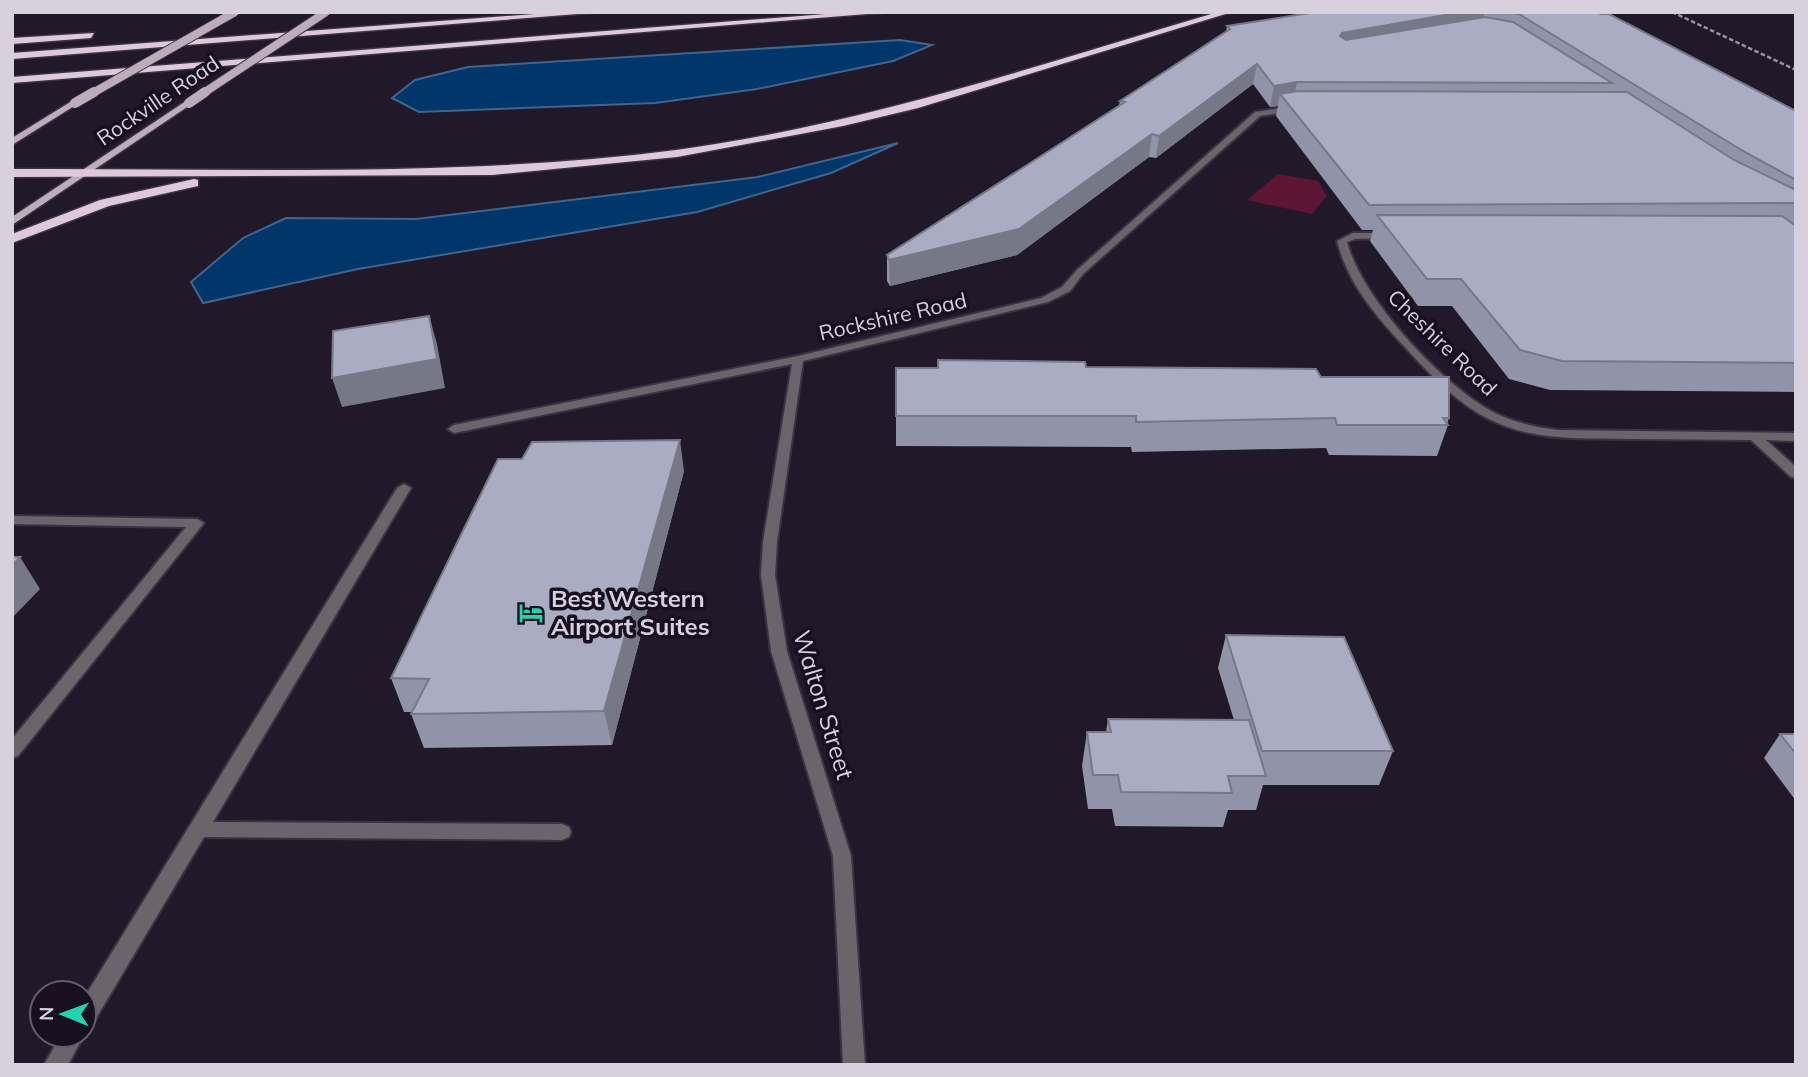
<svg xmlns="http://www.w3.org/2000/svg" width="1808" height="1077" viewBox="0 0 1808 1077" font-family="Mulish,sans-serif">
	<rect width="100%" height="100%" fill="#21192a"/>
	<path fill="#5c1533" d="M1278,174L1318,181L1327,196L1312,214L1247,200Z"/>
	<path fill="#003669" stroke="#40648c" stroke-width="2" d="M900,40L932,45L893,61L757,89L655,103L419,112L392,98L415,80L468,67Z
		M898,143L831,173L697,212L358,269L203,303L191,282L243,238L286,218L416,219L758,177Z"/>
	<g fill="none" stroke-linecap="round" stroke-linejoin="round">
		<g stroke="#3a3343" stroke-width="4">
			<path id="service" d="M404,484L411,488L213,822L562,824L569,827L571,832L569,837L562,840L204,837L92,1025L84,1028V998L397,488Z
				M12,516L197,519L204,523L18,756L12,758V739L186,527L12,524Z
				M61,1035H84L68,1065H44Z"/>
		</g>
		<g stroke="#3a3343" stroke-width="4">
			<path id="minor" d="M1295,106L1299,108L1298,110L1260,116L1083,274L1070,291L1048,302L803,361L777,542L775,575L787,651L851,856L865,1065H843L833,856L771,651L761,575L763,542L792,364L454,433L448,429L454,425L798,356L1041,298L1062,287L1077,270L1255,112Z
				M1353,233H1391L1393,235L1388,238L1355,239L1347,242C1362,299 1443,386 1495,413C1515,423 1536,427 1557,430L1796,433V441L1766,440L1796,467V478L1791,477L1751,440C1712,440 1673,439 1633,439C1584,438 1532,442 1487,418C1454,401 1427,371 1402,344C1374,314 1347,281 1337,241Z"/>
		</g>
		<g stroke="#3a3343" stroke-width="3">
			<path id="primary" d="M72,101L79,103L12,145V138Z
				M186,101L193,103L12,225V217Z"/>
		</g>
		<g stroke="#3a3343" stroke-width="3">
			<path id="motorway" d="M561,12H603L12,59V53Z
				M851,12H892L12,83V77Z
				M1218,12H1232L918,108L843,126L677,157L492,175L12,177V169C233,168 456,178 676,150C861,125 1039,65 1218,12Z
				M94,33L91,38L12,44V38Z
				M194,179L198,180V186L109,206L12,243V234L100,200Z"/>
		</g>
		<use href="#service" fill="#6c646b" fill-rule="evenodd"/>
		<use href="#minor" fill="#6c646b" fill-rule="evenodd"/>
		<use href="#primary" fill="#bdacba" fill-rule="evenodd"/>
		<use href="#motorway" fill="#dec8d9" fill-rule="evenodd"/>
		<path stroke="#9993a0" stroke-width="2.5" stroke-dasharray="4.5 2.5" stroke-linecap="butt" d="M1672,12L1796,70"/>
		<g stroke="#3a3343" stroke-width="10" stroke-linecap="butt">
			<path id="primary-bridge-far1" d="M91,94L235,12
				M202,94L326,12"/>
		</g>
		<g stroke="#3a3343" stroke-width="11" stroke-linecap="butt">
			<path id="primary-bridge" d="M75,103L94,92
				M189,103L205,92"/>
		</g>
		<use href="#primary-bridge-far1" stroke="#bdacba" stroke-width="8"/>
		<use href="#primary-bridge" stroke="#bdacba" stroke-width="10"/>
	</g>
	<path fill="#9194a8" d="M1316,12H1596L1796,111V392L1550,390L1509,379L1452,306H1418L1370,241L1373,230H1362L1276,116L1278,106L1270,107L1253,84L1156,158L1149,157L1017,255L890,286L887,281V255L1119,105L1120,101L1226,32L1227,26Z
		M1086,367L1321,377L1449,418L1447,424L1448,425L1437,456L1329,455L1326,448L1132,452L1131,447L896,446V368Z
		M684,471L612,745L424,748L411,714L412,712H404L391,678Z
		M1226,635L1393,751L1379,785H1263L1256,810H1228L1223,827L1115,826L1112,809H1088L1082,766L1087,732H1106L1108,719L1234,720L1218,668Z
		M1780,734H1796V801L1764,758Z"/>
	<path fill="#767888" d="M1463,12H1485L1480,26L1338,52L1340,36L1342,33Z
		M1257,64L1253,84L1156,158L1159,136Z
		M1297,82L1293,103L1280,94L1278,106L1270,107L1274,86Z
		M1152,134L1149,157L1017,255L890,286L889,260Z
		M429,316L437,344L445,388L342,407L332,378Z
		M680,440L684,471L612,745L604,711Z
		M20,557L40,589L12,618V565Z"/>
	<path fill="#a9acc3" stroke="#767888" stroke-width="2" d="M1316,12H1463L1342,33L1340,36L1346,40L1485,17L1513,22L1612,83L1297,82L1274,86L1257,64L1159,136L1152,134L1019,229L889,260L887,255L1125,102L1120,101L1230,29L1227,26Z
		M1508,12H1596L1601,14H1609L1796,111V180L1743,151L1519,14Z
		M1298,91L1627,92L1734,160L1796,190V203L1369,205L1280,94Z
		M1377,215L1782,216L1796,226V363L1562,361L1520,350L1461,279H1427Z
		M429,316L437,359L332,378L333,331Z
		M938,360L1085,362L1086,367L1316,369L1321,377H1449V418H1443L1448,425H1337L1335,418L1136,422V416H896V368H938Z
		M680,440L604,711L411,714L429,679L391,678L498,459H522L532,442Z
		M12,557H20L12,565Z
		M1226,635L1344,637L1393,751H1262Z
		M1108,719L1249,720L1266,776H1228L1232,793L1121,792L1118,775H1093L1087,732H1111Z
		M1780,734H1796V754Z"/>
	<defs>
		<g id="hotel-bare" transform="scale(1.89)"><path d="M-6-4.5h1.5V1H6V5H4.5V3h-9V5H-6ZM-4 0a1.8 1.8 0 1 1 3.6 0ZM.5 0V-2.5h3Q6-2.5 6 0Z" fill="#23d5af" stroke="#181020" stroke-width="2.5" paint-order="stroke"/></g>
	</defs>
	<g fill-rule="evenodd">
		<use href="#hotel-bare" x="531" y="613"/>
	</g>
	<g text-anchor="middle" stroke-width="7" stroke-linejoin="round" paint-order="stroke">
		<g font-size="21" fill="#d6d1dc" stroke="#181020">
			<text transform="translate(158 101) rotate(-34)" y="7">Rockville Road</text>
			<text transform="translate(893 317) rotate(-13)" y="7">Rockshire Road</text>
			<text transform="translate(1442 343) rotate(44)" y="7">Cheshire Road</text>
		</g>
		<g font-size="24" font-weight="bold" fill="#d6d1dc" stroke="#181020" text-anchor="start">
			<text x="551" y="607">Best Western<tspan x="551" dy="28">Airport Suites</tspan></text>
		</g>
		<g font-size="24" fill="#d6d1dc" stroke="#181020">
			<text transform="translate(823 705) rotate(73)" y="8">Walton Street</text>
		</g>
	</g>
	<rect width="1808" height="1077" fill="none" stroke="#d6d1dc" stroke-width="28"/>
	<g transform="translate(63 1014) rotate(271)"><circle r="33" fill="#181020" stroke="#645d6b" stroke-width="2"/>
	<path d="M0-5L12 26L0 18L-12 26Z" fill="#23d5af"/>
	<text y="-10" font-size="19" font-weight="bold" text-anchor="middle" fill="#d6d1dc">N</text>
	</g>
</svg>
